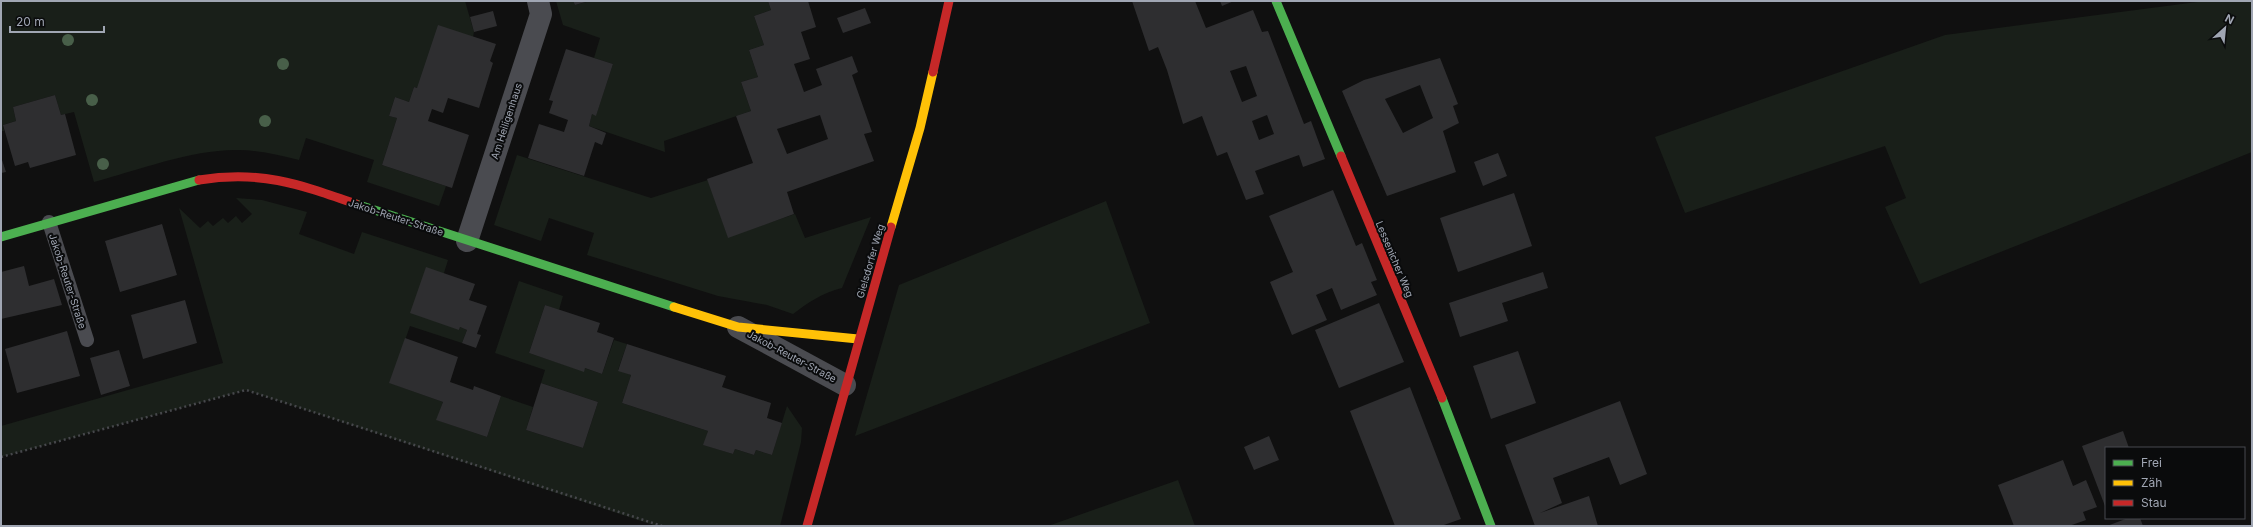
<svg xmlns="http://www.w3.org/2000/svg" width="2253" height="527" viewBox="0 0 2253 527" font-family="Inter,sans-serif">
	<rect width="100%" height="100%" fill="#101010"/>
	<path fill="#191f19" d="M1,1H465L474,32L473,37L417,88L414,87L409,102L395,97L389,116L397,118L382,165L446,186L439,206L367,182L374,160L306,138L299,160C279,155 259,150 238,150C194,149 138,170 94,182L74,112L61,115L55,95L13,107L16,121L3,125L4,131H1Z
		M556,1H573L575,5L590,1H768L771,10L754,16L764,45L749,50L758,77L741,82L751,111L664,141L665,152L589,126L592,114L596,115L613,64L594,58L600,38L563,25Z
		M2205,1H2252V152L1920,284L1885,207L1906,198L1885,146L1685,213L1655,137L1945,35Z
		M517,155L651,198L708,180L728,237L795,214L805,238L871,217L842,288C822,293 809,302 793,314L767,305L718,296L587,255L594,233L549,218L541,241L494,225Z
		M236,198L262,200L307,212L299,234L354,254L362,232L448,260L444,273L459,330L460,327L467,330L462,343L410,326L390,383L443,402L437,420L487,437L501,396L533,407L526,430L583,448L598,402L541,383L545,370L495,353L519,281L563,296L559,310L545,305L529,353L583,371L585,368L602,374L614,340L627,344L618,370L631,375L622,403L708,431L704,445L733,454L735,449L754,455L756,450L772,455L787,406L802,428L801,442L780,526H656L246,390L1,457V426L223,363L179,208L200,228L208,221L213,226L223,218L228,223L236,216L242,223L252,214Z
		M1106,201L1150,323L855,436L899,285Z
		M1178,480L1195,526H1048Z"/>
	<path fill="#2e2e30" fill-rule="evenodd" d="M573,1H589L575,5Z
		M768,1H808L816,27L801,32L810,59L794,64L804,92L822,85L816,69L852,56L858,72L852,75L872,132L864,134L874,161L787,192L794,214L728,238L707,179L753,163L736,116L751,111L741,82L758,77L749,50L764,45L754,16L771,10ZM820,115L828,139L787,154L777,129Z
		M1132,1H1195L1206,28L1253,10L1262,32L1268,31L1304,124L1311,121L1325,159L1303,167L1299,155L1255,171L1264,194L1246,200L1227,152L1217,156L1202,116L1183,124L1167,70L1158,47L1149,51ZM1246,66L1257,96L1242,102L1230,71ZM1267,115L1274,134L1259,140L1252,121Z
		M1220,1H1234L1222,6Z
		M865,8L871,23L843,33L837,18Z
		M493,11L497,26L474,32L470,17Z
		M438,25L496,44L490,61L493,63L479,108L448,98L443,113L432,109L428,121L469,135L452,188L382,165L397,118L389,116L395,97L409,102L414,87L417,88Z
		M566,49L613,64L596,116L592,114L589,126L606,133L602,145L595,142L584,176L528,158L539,124L564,132L568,120L549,113L553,101L549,100Z
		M1440,58L1458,104L1453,106L1459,123L1443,131L1456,172L1387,196L1342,91L1364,80ZM1420,85L1433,118L1403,133L1385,99Z
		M55,95L61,115L65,114L76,155L30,168L28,162L15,166L3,125L16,121L13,107Z
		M1498,153L1507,176L1483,186L1474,162Z
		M1,157L6,172L1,173Z
		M1333,190L1356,246L1362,243L1377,280L1371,282L1377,295L1341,310L1332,288L1316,295L1327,320L1292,335L1270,282L1293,272L1269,216Z
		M1514,193L1532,246L1458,272L1440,218Z
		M162,224L177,275L120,292L105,241Z
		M24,266L29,286L54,279L62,305L1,319V272Z
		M426,267L475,284L469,300L487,306L477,334L481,335L476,348L462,343L467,330L460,327L459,330L410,313Z
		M1543,272L1548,288L1502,303L1508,321L1460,337L1449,303Z
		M185,300L197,343L143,359L131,315Z
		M1379,303L1404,362L1339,388L1315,330Z
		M545,305L600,323L597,332L614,338L602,374L585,368L584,372L529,353Z
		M67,331L80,376L17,393L5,349Z
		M405,338L458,357L450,382L473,390L474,386L501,396L487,437L436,420L443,402L389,383Z
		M627,344L726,376L722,387L771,403L767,418L782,423L772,455L756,450L754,455L735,449L733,454L703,445L708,431L622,403L631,375L618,371Z
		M119,350L130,386L101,395L90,358Z
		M1518,351L1536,403L1491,419L1473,366Z
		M541,383L598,402L583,448L526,430Z
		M1410,387L1461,519L1441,526H1395L1350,411Z
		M1620,401L1647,474L1620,485L1609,457L1553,478L1562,503L1540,513L1589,496L1598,526H1535L1505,445Z
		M2123,431L2129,448H2106L2105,506L2082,446Z
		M1269,436L1279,460L1254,470L1244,447Z
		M2063,460L2073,486L2086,480L2097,507L2083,512L2086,520L2069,526H2014L1998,485Z
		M2128,518H2140L2143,526H2107Z"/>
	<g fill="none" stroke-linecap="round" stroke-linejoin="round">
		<path stroke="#46474b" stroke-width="2.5" stroke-dasharray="2 3" stroke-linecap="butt" d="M1,457L246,390L662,526"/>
		<path stroke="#4a4b50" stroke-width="14" d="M49,222L87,340"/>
		<path stroke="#4a4b50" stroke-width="22" d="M467,241L541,14L538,1
			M738,327L845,385"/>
		<path stroke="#4caf50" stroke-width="9" d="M1276,1L1341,156
			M356,204L674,307
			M1,237L199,180
			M1442,398L1491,526"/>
		<path stroke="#ffc107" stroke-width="9" d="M891,227L920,128L933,72
			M674,307L738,327L858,339"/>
		<path stroke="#c62828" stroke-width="9" d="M933,72L949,1
			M1341,156L1442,398
			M199,180C261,170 299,184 356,204
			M807,526L891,227"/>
	</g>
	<g fill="#485f49">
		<circle cx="68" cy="40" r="6"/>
		<circle cx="283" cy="64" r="6"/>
		<circle cx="92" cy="100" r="6"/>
		<circle cx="265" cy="121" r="6"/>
		<circle cx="103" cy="164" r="6"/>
	</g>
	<g text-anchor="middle" stroke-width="4" stroke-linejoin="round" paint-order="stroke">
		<g font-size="10" fill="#a0a6b3" stroke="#0a0b0c">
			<text transform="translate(506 121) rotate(-72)" y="4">Am Heiligenhaus</text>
			<text transform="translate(396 217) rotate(18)" y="4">Jakob-Reuter-Straße</text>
			<text transform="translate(1395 259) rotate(67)" y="4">Lessenicher Weg</text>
			<text transform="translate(870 261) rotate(-74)" y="4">Gielsdorfer Weg</text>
			<text transform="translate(68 281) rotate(72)" y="4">Jakob-Reuter-Straße</text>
			<text transform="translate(792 356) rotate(28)" y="4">Jakob-Reuter-Straße</text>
		</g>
	</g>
	<rect width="2253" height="527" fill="none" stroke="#a0a6b3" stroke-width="4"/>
	<rect x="2105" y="447" width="140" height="72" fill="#0a0b0c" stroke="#46494f"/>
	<rect x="2113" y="460" width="20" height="6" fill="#4caf50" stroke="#46494f"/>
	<text x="2141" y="467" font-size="12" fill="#a0a6b3">Frei</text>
	<rect x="2113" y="480" width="20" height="6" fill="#ffc107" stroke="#46494f"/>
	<text x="2141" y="487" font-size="12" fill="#a0a6b3">Zäh</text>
	<rect x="2113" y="500" width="20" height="6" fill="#c62828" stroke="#46494f"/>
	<text x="2141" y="507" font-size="12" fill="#a0a6b3">Stau</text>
	<g transform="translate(2225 28) rotate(27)" stroke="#0a0b0c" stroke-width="3" paint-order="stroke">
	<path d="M0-3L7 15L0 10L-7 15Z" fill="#a0a6b3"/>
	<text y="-6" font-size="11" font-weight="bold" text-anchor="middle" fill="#a0a6b3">N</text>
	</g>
	<path d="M10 26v6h94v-6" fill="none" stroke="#a0a6b3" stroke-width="2"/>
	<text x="16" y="26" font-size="12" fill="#a0a6b3" stroke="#0a0b0c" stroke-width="3" paint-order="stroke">20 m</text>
</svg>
